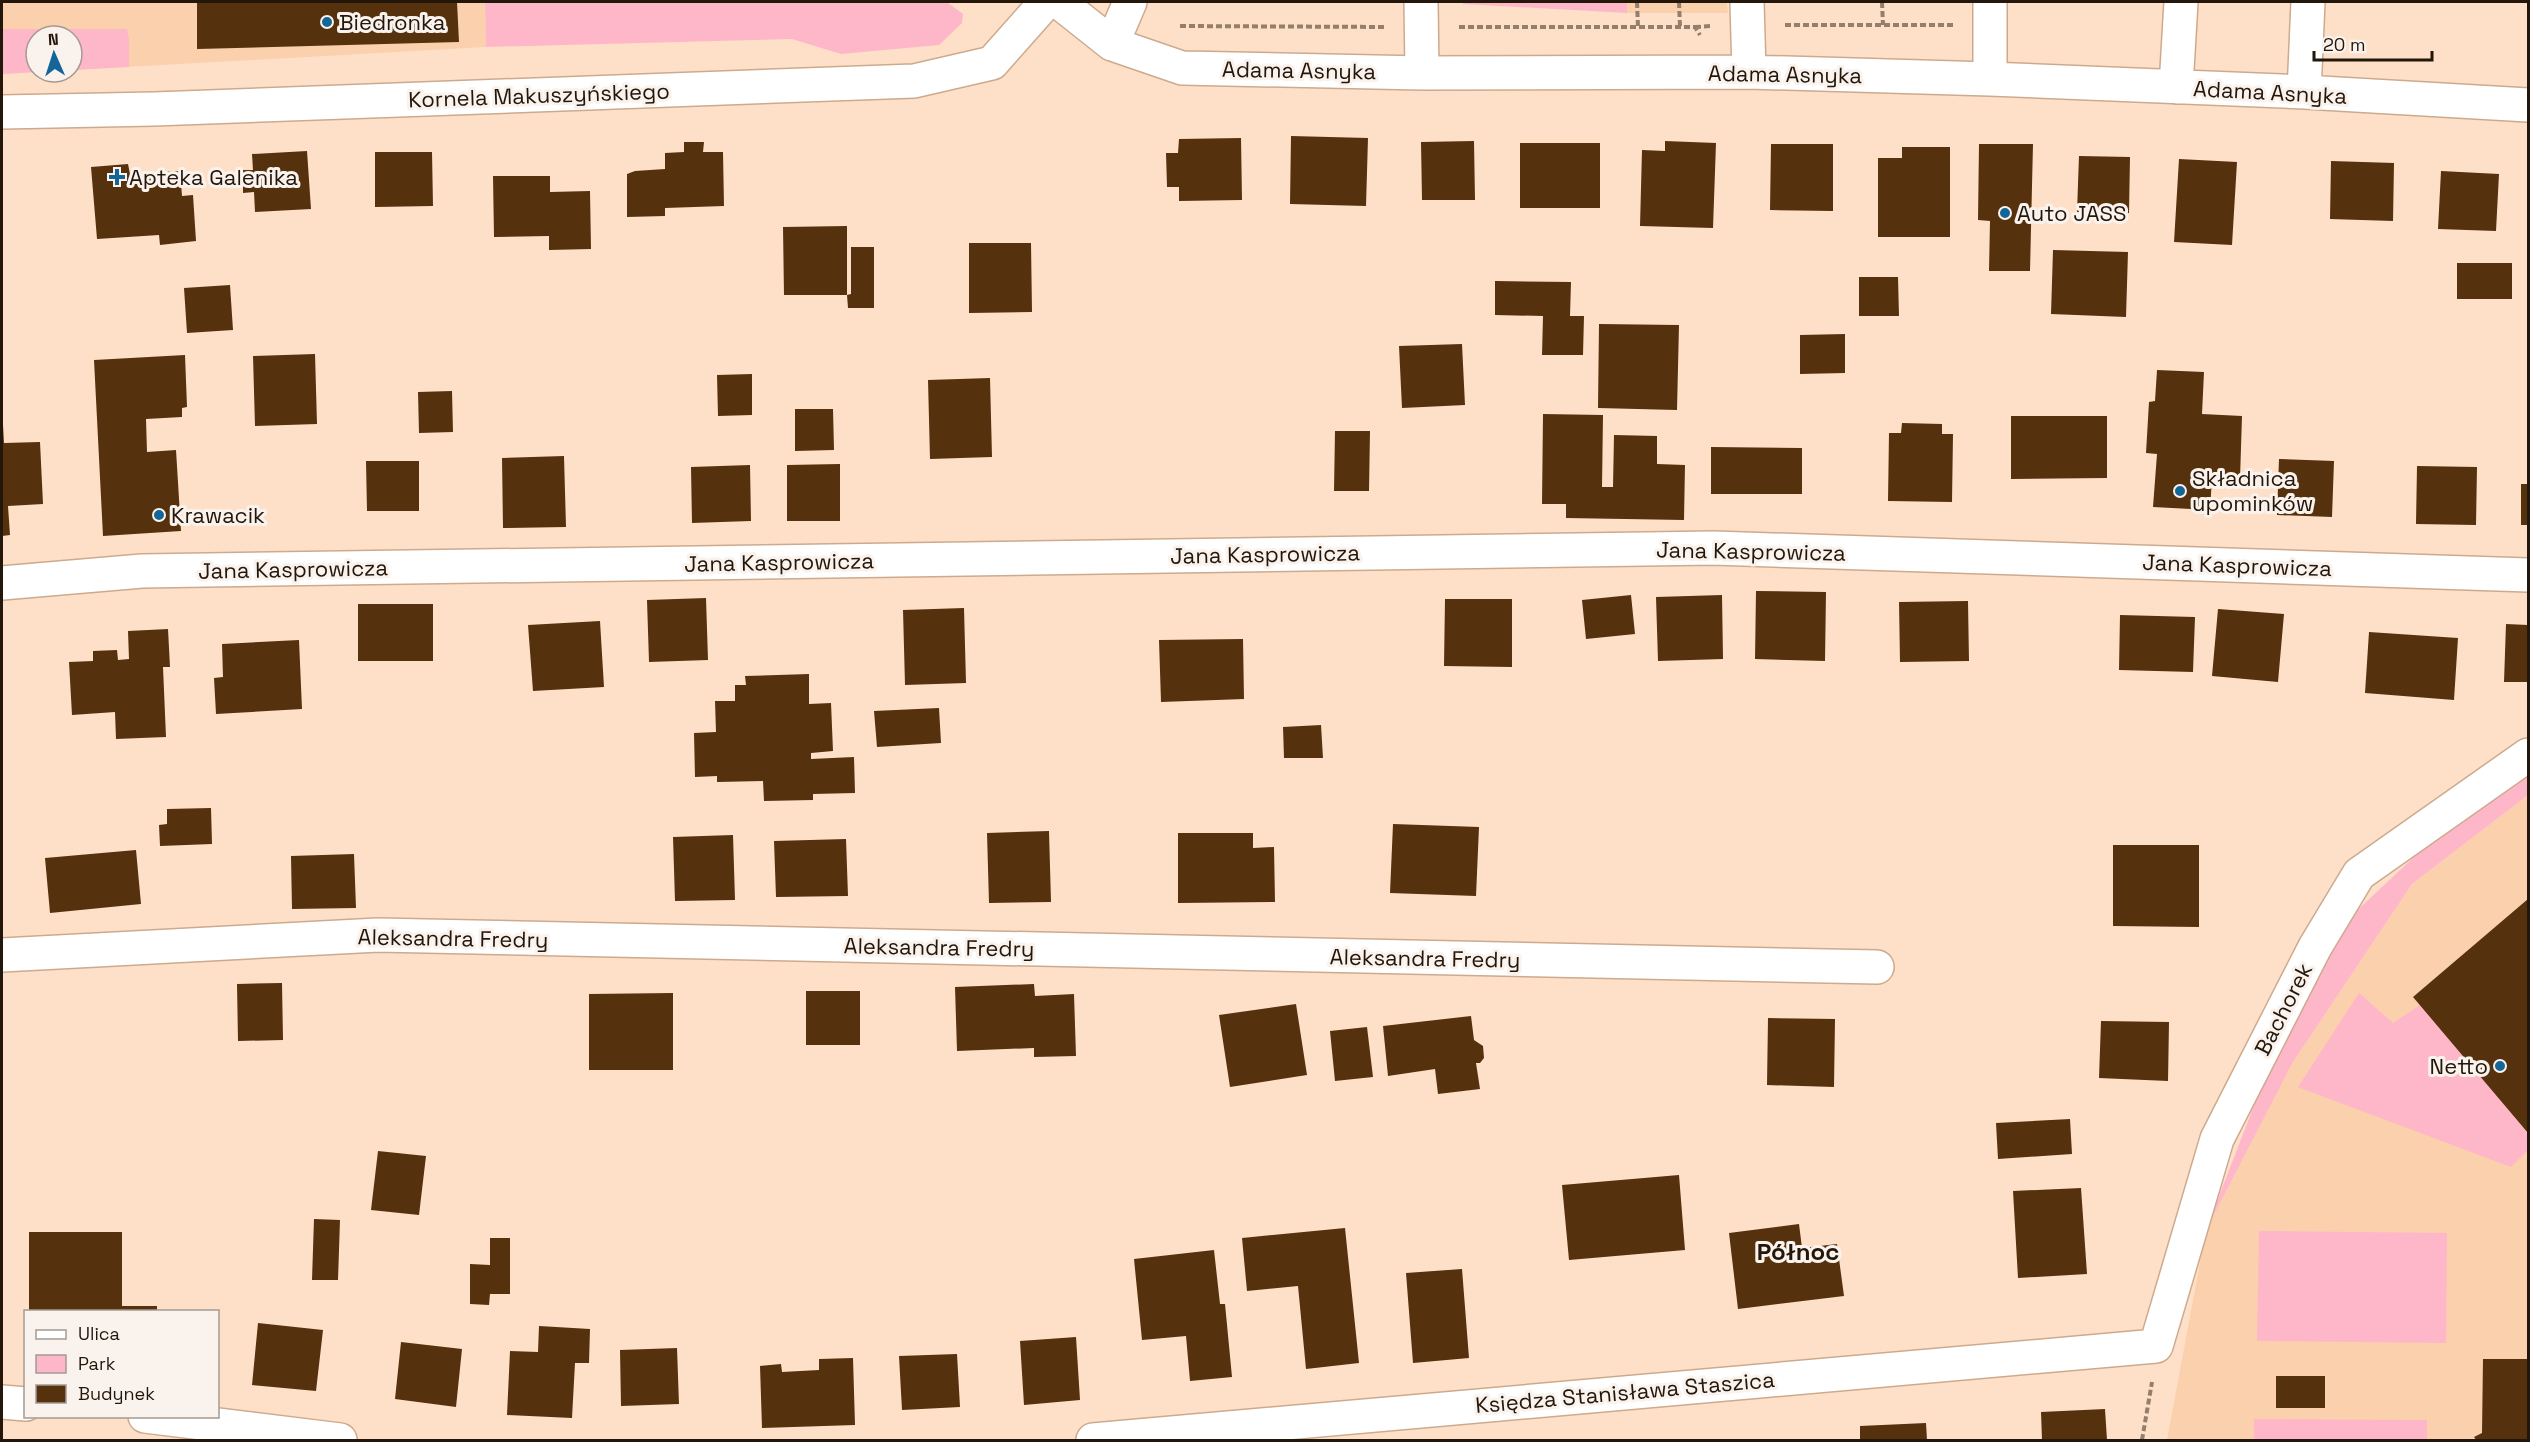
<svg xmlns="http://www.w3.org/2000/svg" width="2530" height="1442" viewBox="0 0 2530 1442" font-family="'Space Grotesk',sans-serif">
	<rect width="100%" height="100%" fill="#fee0c8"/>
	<path fill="#fbd0ac" d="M2,2H485L486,47L72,70V36H36V72L2,74Z
		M1627,2H1727L1728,13H1627Z
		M2528,795V1440H2167L2206,1230L2293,1062L2412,884Z"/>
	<path fill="#fdb7c9" d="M485,2H947L963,14L962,23L939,45L841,54L792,39L486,47Z
		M1463,2H1627V13L1463,4Z
		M2,29H127L129,39V67L72,70V36H36V72L2,74Z
		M2528,767V795L2412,884L2293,1062L2206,1230L2255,1103L2348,919L2448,825Z
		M2359,993L2393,1023L2420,1005L2528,1133V1150L2511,1167L2298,1087Z
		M2259,1231L2447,1233L2446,1343L2257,1341Z
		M2254,1419L2427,1420V1440H2254Z"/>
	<path fill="#55310d" d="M197,2H457L459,42L197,49Z
		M1291,136L1368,138L1366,206L1290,204Z
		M1241,138L1242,200L1179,201V187H1167L1166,153H1178L1179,139Z
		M1474,141L1475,200H1422L1421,142Z
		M1665,141L1716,143L1713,228L1640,226L1642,150L1665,151Z
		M684,142H704L703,152H723L724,206L665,208V216L627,217V174L635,171L665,169V153L684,152Z
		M1520,143H1600V208H1520Z
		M1771,144H1833V211L1770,210Z
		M1979,144H2033L2030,271H1989L1990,221L1978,220Z
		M1902,147H1950V237H1878V158H1902Z
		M307,151L311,209L255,212L254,192L243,193V170H253L252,154Z
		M375,152H432L433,206L375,207Z
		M2079,156L2130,157L2129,213L2077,212Z
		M2179,159L2237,162L2232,245L2174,242Z
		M2331,161L2394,163L2393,221L2330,219Z
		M128,164L130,174L180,171L182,196L193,195L196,241L160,245L159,235L97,239L91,167Z
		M2441,171L2499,174L2496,231L2438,229Z
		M493,176H550V192L590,191L591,249L549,250V236L494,237Z
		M847,226V295H784L783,227Z
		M969,243H1031L1032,312L969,313Z
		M851,247H874V308H848L847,295L851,294Z
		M2053,250L2128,252L2126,317L2051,314Z
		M2457,263H2512V299H2457Z
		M1859,277H1898L1899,316H1859Z
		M1495,281L1571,282L1570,316H1584L1583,355H1542L1543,316L1495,315Z
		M230,285L233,330L187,333L184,288Z
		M1599,324L1679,325L1677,410L1598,408Z
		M1845,334V373L1800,374V335Z
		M1462,344L1465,405L1402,408L1399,346Z
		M315,354L317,424L255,426L253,356Z
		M185,355L187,407L182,408V417L146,419L147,452L176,450L181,531L103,536L94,360Z
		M2157,370L2204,372L2202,414L2242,416L2240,479L2212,478L2210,510L2153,507L2157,454L2146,453L2149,402L2155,401Z
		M752,374V415L718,416L717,375Z
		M990,378L992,457L930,459L928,380Z
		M452,391L453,432L419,433L418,392Z
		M795,409H833L834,450L795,451Z
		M1543,414L1603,415L1602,487H1613L1614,435L1657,436V464L1685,465L1684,520L1566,518V504H1542Z
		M2011,416H2107V478L2011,479Z
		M1902,423L1942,424V434H1953L1952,502L1888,501L1889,433H1901Z
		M2,425H3L4,443L40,442L43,504L8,506L10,535L2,536Z
		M1335,431H1370L1369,491H1334Z
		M1711,447L1802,448V494H1711Z
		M564,456L566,527L503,528L502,458Z
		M2279,459L2334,461L2332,517L2277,515Z
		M366,461H419V511H367Z
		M840,464V521H787V465Z
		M750,465L751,521L692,523L691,467Z
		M2417,466L2477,467L2476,525L2416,524Z
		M2521,484H2528V525H2521Z
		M1756,591L1826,592L1825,661L1755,659Z
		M1631,595L1635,634L1586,639L1582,600Z
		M1722,595L1723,659L1658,661L1656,597Z
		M706,598L708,660L649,662L647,600Z
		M1445,599H1512V667L1444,666Z
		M1968,601L1969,661L1900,662L1899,602Z
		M358,604H433V661H358Z
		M964,608L966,683L905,685L903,610Z
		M2218,609L2284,614L2278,682L2212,676Z
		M2120,615L2195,617L2193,672L2119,670Z
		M600,621L604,687L533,691L528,625Z
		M2506,624L2528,625V682H2504Z
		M168,629L170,667H163L166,737L116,739L115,712L72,715L69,662L93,661V651L117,650L118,660L129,659L128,631Z
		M2369,632L2458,638L2454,700L2365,693Z
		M1243,639L1244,699L1161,702L1159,640Z
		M299,640L302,709L216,714L214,678L223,677L222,644Z
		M809,674V704L831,703L833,751L811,753V759L854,757L855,793L813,794V800L764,801L763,781L717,782V776L695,777L694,733L716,732L715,701H735V685H746L745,676Z
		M939,708L941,743L877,747L874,711Z
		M1321,725L1323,758H1284L1283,727Z
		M211,808L212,844L160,846L159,825L167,824V809Z
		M1393,824L1479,827L1476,896L1390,893Z
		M1049,831L1051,902L989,903L987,833Z
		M1178,833H1253V848L1274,847L1275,902L1178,903Z
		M733,835L735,900L675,901L673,837Z
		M846,839L848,896L776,897L774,841Z
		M2113,845H2199V927L2113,926Z
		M136,850L141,904L50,913L45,858Z
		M354,854L356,908L292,909L291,856Z
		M2528,899V1133L2413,997Z
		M282,983L283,1040L238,1041L237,984Z
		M1034,984L1035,996L1074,994L1076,1056L1034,1057V1048L957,1051L955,987Z
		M806,991H860V1045H806Z
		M673,993V1070H589V994Z
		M1296,1004L1307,1075L1230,1087L1219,1015Z
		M1471,1016L1474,1040L1483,1046L1484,1058L1480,1063H1476L1480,1089L1438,1094L1435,1069L1388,1076L1383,1026Z
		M1768,1018L1835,1019L1834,1087L1767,1085Z
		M2101,1021L2169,1022L2168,1081L2099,1078Z
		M1367,1027L1373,1077L1335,1081L1330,1031Z
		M2070,1119L2072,1154L1998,1159L1996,1123Z
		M378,1151L426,1156L419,1215L371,1210Z
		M1679,1175L1685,1250L1569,1260L1562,1185Z
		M2081,1188L2087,1274L2018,1278L2013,1191Z
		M314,1219L340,1220L338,1280H312Z
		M1799,1224L1802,1248L1837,1244L1844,1296L1738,1309L1729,1233Z
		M1345,1228L1359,1363L1306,1369L1298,1286L1247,1291L1242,1238Z
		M29,1232H122V1306H157V1312H29Z
		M490,1238H510V1294H490L489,1305L470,1304V1264L490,1265Z
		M1214,1250L1220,1304H1225L1232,1377L1190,1381L1186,1336L1142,1340L1134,1259Z
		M1462,1269L1469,1358L1413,1363L1406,1273Z
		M258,1323L323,1330L316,1391L252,1385Z
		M539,1326L590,1329L589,1363H575L572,1418L507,1415L510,1351L538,1352Z
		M1076,1337L1080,1400L1024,1405L1020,1341Z
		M401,1342L462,1349L456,1407L395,1399Z
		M677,1348L679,1404L621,1406L620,1350Z
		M957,1354L960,1407L902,1410L899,1356Z
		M853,1358L855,1425L762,1428L760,1366L781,1364L782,1372L819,1370V1359Z
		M2483,1359H2528V1440H2476L2474,1437L2482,1433Z
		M2276,1376H2325V1408H2276Z
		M2105,1409L2107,1440H2042L2041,1412Z
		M1926,1423L1927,1440H1860V1426Z"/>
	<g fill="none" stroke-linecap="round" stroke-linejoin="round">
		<g stroke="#cdaa8d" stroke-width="36">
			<path id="minor" d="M1059,2L1112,44L1182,68L1422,73L1749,72L1990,79L2304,92L2528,105
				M1421,2L1422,73
				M1747,2L1749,72
				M1990,2V79
				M1112,44L1130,2
				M2176,87L2181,2
				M2304,92L2308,2
				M2,112L154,109L914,81L992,63L1046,2
				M2,583L142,571L1714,548L2528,575
				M2,955L378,935L1877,967
				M2,1402L26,1404
				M145,1416L340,1440
				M1093,1440L2156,1346L2217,1139L2315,947L2359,874L2528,755"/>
		</g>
		<path stroke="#947e6c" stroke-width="4" stroke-dasharray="6 3" stroke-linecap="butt" d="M1637,2L1638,27
			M1679,2L1680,27
			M1882,2L1883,25
			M1785,25H1955
			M1180,26L1386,27
			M1459,27H1695L1700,35
			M1695,27L1712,26
			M2142,1440L2152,1382"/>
		<use href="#minor" stroke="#fff" stroke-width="33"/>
	</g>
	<g fill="#146698" stroke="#faf2ec" stroke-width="2">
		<circle cx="327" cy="22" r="6"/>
		<path d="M114 168h6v6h6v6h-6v6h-6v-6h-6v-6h6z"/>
		<circle cx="2005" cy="213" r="6"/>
		<circle cx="2180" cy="491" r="6"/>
		<circle cx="159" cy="515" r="6"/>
		<circle cx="2500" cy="1066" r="6"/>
	</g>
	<g text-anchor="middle" stroke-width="6" stroke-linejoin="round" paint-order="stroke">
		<g font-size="22" fill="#23160b" stroke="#faf2ec" text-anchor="start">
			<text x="339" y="30">Biedronka</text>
			<text x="129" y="185">Apteka Galenika</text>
			<text x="2017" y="221">Auto JASS</text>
			<text x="2192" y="486">Składnica<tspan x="2192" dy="25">upominków</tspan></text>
			<text x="171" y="523">Krawacik</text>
			<text x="2488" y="1074" text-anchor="end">Netto</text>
		</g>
		<g font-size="22" fill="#23160b" stroke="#faf2ec">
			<text transform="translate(1299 70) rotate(1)" y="8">Adama Asnyka</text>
			<text transform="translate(1785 74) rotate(1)" y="8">Adama Asnyka</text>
			<text transform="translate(2270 92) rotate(3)" y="8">Adama Asnyka</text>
			<text transform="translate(539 95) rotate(-2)" y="8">Kornela Makuszyńskiego</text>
			<text transform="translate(1751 551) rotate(1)" y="8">Jana Kasprowicza</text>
			<text transform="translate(1265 554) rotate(-1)" y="8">Jana Kasprowicza</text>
			<text transform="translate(779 562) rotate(-1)" y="8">Jana Kasprowicza</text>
			<text transform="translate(2237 565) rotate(2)" y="8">Jana Kasprowicza</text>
			<text transform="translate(293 569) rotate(-1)" y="8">Jana Kasprowicza</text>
			<text transform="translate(453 938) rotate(1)" y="8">Aleksandra Fredry</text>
			<text transform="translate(939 947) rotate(1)" y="8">Aleksandra Fredry</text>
			<text transform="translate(1425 958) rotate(1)" y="8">Aleksandra Fredry</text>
			<text transform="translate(2283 1009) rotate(-63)" y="8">Bachorek</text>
			<text transform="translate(1625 1392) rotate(-5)" y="8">Księdza Stanisława Staszica</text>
		</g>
		<g font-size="24" font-weight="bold" fill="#23160b" stroke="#faf2ec">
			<text x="1798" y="1260">Północ</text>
		</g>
	</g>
	<rect width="2530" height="1442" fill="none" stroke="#23160b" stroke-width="6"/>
	<rect x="24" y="1310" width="195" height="108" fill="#faf2ec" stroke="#a49a92" stroke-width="1.5"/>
	<rect x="36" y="1330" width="30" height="9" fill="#ffffff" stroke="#a49a92" stroke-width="1.5"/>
	<text x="78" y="1340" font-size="18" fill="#23160b">Ulica</text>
	<rect x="36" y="1355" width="30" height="18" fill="#fdb7c9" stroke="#a49a92" stroke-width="1.5"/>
	<text x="78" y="1370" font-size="18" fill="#23160b">Park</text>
	<rect x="36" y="1385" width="30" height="18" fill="#55310d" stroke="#a49a92" stroke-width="1.5"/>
	<text x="78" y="1400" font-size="18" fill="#23160b">Budynek</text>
	<g transform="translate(54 54) rotate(357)"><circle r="28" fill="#faf2ec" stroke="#a49a92" stroke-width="1.5"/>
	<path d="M0-4.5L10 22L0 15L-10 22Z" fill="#146698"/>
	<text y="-9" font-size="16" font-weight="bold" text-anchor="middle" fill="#23160b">N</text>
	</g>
	<path d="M2314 51v9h118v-9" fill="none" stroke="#23160b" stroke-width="3"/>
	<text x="2323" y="51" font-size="18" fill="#23160b" stroke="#faf2ec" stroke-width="4.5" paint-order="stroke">20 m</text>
</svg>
